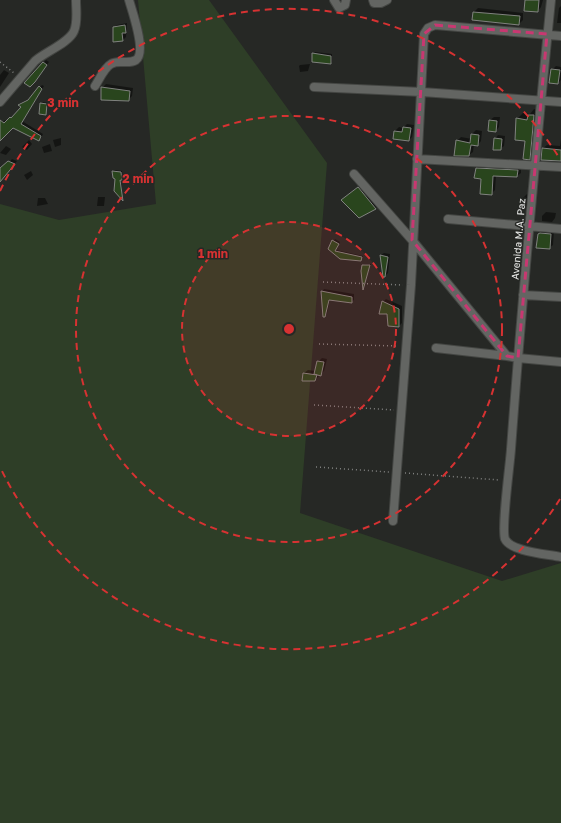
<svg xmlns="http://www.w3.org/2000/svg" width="561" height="823" viewBox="0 0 561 823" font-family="'Golos Text',sans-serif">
	<rect width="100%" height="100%" fill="#262825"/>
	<path fill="#2e3e27" d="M138,0H209L327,163L300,513L502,581L561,563V823H0V204L59,220L156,204Z"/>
	<path fill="#0007" d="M526,0H543L541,7L538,11Z
		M561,6V23H557L559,8Z
		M478,8L523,13V20L519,24L473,19L474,12Z
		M127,23L126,37L123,40L114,41V27L117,25Z
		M315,52L332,54V62L331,63L313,54Z
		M46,60L49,62L33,83H25Z
		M310,64L308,71L300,72L299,66L300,65Z
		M556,66L561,67V80L558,83L552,70Z
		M4,70L9,73L0,87V75Z
		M106,84L133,88L132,96L128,100L102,88Z
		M42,85L44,86L22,121L43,134L41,138L39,140L13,127L0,140V125L5,120L7,121L14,117L22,107L19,104L30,98Z
		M43,102L48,103L46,114L41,104Z
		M534,109L539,110L535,153L530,159L527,140L517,119L523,113L530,114Z
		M494,117H500L499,127L496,131L490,120Z
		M407,124L414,125L412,137L409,140L394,138L395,131L399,127L403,128Z
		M476,130L482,131L481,141L478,145L474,144L473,152L469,155L457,141L461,137L472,139V134Z
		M498,135L505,136L504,146L500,149L495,139Z
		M61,138V145L55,147L53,140Z
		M561,139V160L543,148L547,145L560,146Z
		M29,140L32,144L27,150L22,147Z
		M50,144L52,151L44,153L42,147Z
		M6,146L11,149L6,155L0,153Z
		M12,159L17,161L0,181V173Z
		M480,165L521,167V173L517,176L496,175L495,190L491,194L477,168Z
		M115,170L122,171L123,178L121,180L123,200L115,190L116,178L113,171Z
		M31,171L33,175L27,180L24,175Z
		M364,182L381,202L376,208L360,217L348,195Z
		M527,194L530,195L529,205L525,208H522L523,198Z
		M98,197H105L104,206H97Z
		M38,198H45L48,204L37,206Z
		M546,212L556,213L555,218L552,222L542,221V216Z
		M543,230H554L553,245L549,248L539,234Z
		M335,239L340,242L336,250L363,256L362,259L361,260L329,249Z
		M384,253L390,254L388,273L385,276L381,255Z
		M365,264H371L363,288V265Z
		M324,289L354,294V300L351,302L330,299L327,313L325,316L322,292Z
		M386,299L402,306V323L399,326L388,313L383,302Z
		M322,358L327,359L324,371L315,380L304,373L308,370L316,371L318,362Z"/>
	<path fill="#29451d" stroke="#80827f" d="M525,0H539L538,12L524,11Z
		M473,12L520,16L519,25L472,20Z
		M125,25L126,33H122L123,41L113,42V27Z
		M312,53L331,56V64L312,62Z
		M43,62L47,65L35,82L30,87L24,83Z
		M551,69L560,70L558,84L549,83Z
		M39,86L42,89L21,124L41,136L39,141L13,128L0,141V120L4,123L10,117L11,118L21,107L18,105L28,100Z
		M101,87L130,91L129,101L101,100Z
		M40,103L47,104L46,115L39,114Z
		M528,115H534L530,160L523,159L525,141L515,140L516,118L527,120Z
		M489,120L497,121L496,132L488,131Z
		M403,127L411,128L409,141L393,139L394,131L402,132Z
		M471,134L479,135L478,146L471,145L469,156H454L456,140L470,143Z
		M494,138L502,139L501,150H493Z
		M542,148L561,150V161L541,160Z
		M8,161L15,164L0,182V168Z
		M476,168L518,170L517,177L493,176L492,195L480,194L481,179L474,178Z
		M112,171L121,172L122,181L120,180L123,201L114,191L115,179L113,178Z
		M358,187L376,209L359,218L341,200Z
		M540,233L551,234L550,249L536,248L538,234Z
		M332,240L339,244L335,251L362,257L361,261L340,259L328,249Z
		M380,255L388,257L385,277H383Z
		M362,265H370L363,290L361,271Z
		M321,291L352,297V303L329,300L325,317H323Z
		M382,301L399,309V327L388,326L387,314H379Z
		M317,361L324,362L321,376L314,374Z
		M303,373L317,375L315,381H302Z"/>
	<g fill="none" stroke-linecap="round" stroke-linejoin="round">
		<g stroke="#444643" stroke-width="10">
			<path id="street" d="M334,0L339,8L345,5L346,0
				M373,0L374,3H381L387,0
				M551,0C536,150 522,299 511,449C510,465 501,528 505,539C511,552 548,554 561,557
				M95,86C99,80 104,68 111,64C119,59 128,65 136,60C147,52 132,11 129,0
				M314,87L422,92L561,102
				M0,102L35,61C45,52 69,43 74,31C78,22 76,10 76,0
				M417,159L561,167
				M354,174L412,240L507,356L518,358L561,362
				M448,219L561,229
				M523,295L561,297
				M436,348L507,356
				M393,521L411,285L424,34L428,28L435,25L561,36"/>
		</g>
		<path stroke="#818280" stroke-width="1.5" stroke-dasharray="1 3" stroke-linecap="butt" d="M0,62L14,73
			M323,282L403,285
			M319,344L398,346
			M314,405L394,410
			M316,467L389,472
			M405,473L499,480"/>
		<use href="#street" stroke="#636562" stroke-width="8"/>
	</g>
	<path fill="none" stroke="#c83871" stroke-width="3" stroke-dasharray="8 5" stroke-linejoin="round" d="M435,25L547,34L518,358L507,356L412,240L424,34Z"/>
	<circle cx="289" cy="329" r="107" fill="#d73232" fill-opacity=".12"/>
	<g fill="none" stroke="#d73232" stroke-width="2" stroke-dasharray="7 5">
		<circle cx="289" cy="329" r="107"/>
		<circle cx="289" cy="329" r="213"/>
		<path d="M560 499A320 320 0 0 1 0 467M0 191A320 320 0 0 1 560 159"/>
	</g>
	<g text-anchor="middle" stroke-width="3" stroke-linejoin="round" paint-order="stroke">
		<g font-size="10" fill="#edeeec" stroke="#262825">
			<text transform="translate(518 239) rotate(-85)" y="4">Avenida M.A. Paz</text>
		</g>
	</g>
	<circle cx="289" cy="329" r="6" fill="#d73232" stroke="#262825" stroke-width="2"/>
	<g font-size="12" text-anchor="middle" font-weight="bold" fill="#d73232" stroke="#262825" stroke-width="3" stroke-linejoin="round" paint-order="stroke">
		<text x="63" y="107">3 min</text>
		<text x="138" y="183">2 min</text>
		<text x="213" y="258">1 min</text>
	</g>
</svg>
